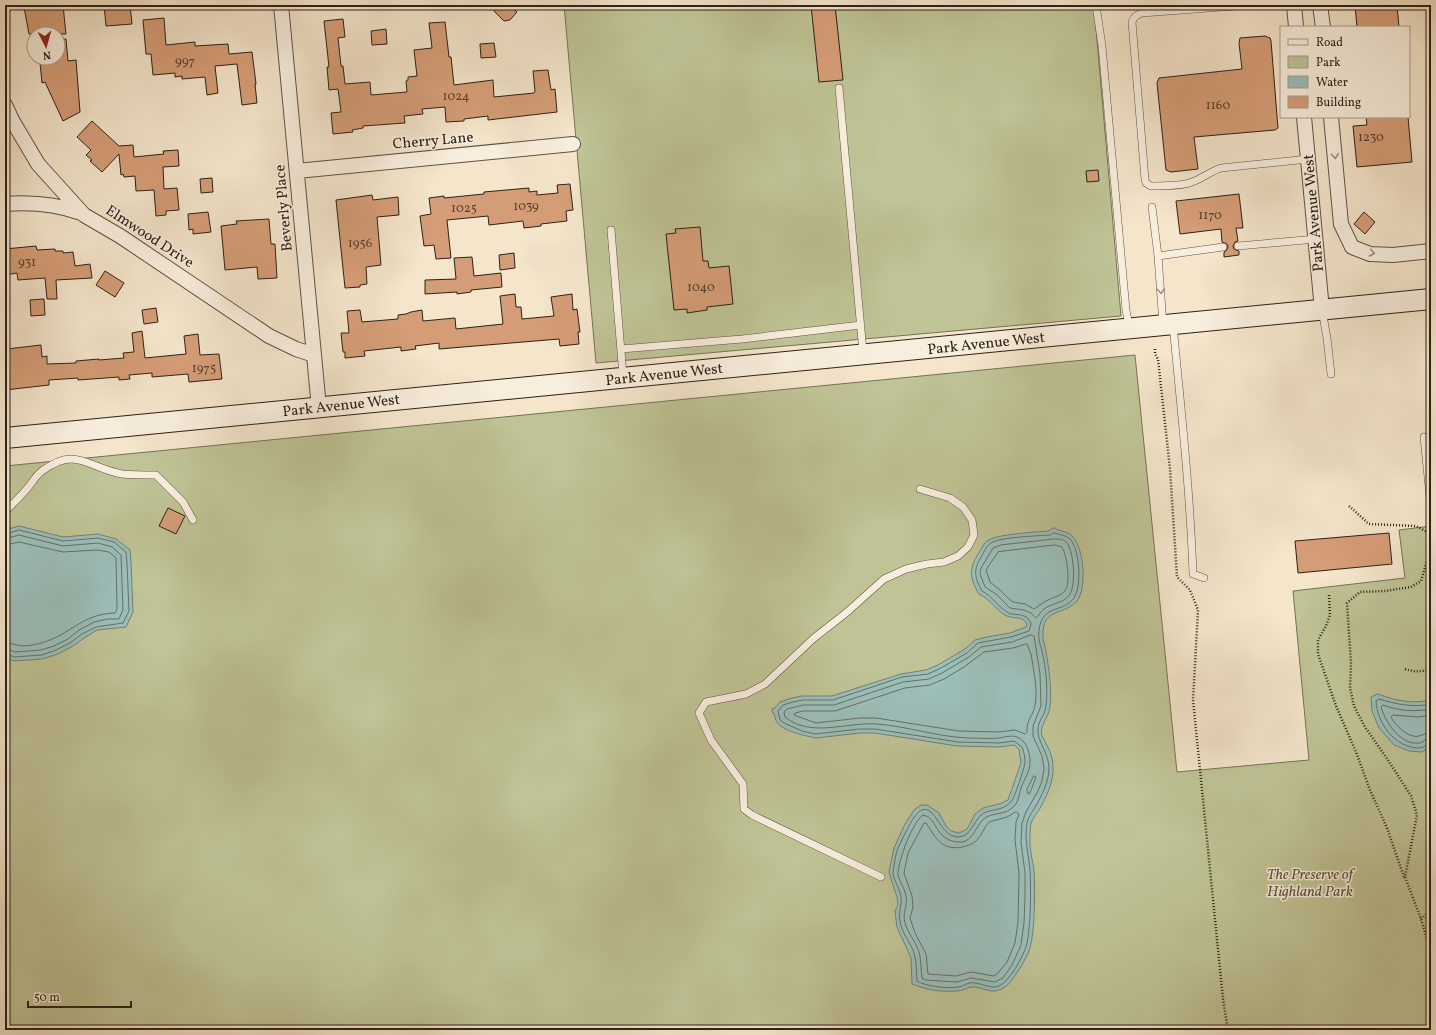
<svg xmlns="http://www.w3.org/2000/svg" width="1436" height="1035" viewBox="0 0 1436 1035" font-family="Vollkorn,serif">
	<rect width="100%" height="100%" fill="#f4e5cb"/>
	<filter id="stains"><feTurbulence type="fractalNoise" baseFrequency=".005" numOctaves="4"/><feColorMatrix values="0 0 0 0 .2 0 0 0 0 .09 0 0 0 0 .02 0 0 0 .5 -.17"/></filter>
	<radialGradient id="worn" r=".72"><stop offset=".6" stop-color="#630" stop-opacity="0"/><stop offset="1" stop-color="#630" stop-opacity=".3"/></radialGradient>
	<path fill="#bfc395" stroke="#767256" d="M564,5H1094L1121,316L596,363Z
		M1135,355L1177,772L1309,760L1293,591L1405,578L1399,530L1431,526V1030H5V466Z"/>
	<path fill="#9cbfba" stroke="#708078" d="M19,526L63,537L98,534L116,539L130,550L131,563L133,612L126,627L97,630L84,638L73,646L58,654L42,659L13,661L5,656V530Z
		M1053,528H1055C1060,532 1069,531 1073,537C1084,549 1087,588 1077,601C1065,615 1045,608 1043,631C1042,639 1045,645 1046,652C1049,668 1052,691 1050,707C1049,717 1039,725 1042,736C1043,738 1045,741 1046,744C1050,750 1053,759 1053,767C1054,781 1046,798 1039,810C1036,814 1033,818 1031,823C1030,828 1030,833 1030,838C1029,849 1033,861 1034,871C1035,890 1035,930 1030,948C1027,957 1021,967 1016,974C1011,982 1005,990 995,991C988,992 979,986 971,987C966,988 962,991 957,991C941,992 927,990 912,984L911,958L897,927L895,911L898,905L897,897L890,876L889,872L894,848L905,824L914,810L921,805H927L939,813L946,826L951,831L959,833L967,829L975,814L983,808L1002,803L1008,800L1021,763L1019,749L1014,745L999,747L957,746L875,733H860L816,738C806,736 782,731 777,722C775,720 775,716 774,713L772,712V709L775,708L780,702L792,698L802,696H832L901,674L926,670L938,665L965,649L975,640L987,637L1010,633L1026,627L1027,624C1023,616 1014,619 1007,616C998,613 991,599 979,594C971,580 968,571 977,556C980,552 983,544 987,541C996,534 1037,532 1049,531Z
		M1378,694C1397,701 1411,704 1431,700V746L1422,752L1409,751L1394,745L1379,728L1372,711L1371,697Z"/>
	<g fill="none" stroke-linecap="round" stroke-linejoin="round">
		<path stroke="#647068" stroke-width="1" d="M1054,533C1060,535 1066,535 1070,539C1080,550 1082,586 1074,598C1062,614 1043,603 1039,630C1038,638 1040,644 1042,651C1046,668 1048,688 1046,705C1046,714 1039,719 1038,728C1036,740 1049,753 1049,768C1049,781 1042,796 1035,807C1032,813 1028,817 1027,823C1024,840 1029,855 1030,871C1031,889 1031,930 1026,947C1022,958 1010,981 999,986C990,990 979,981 969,983C966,984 962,987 958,987C949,989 924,986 917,981C916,974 917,965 915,957C913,945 902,935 900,921C898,913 902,906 901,897C900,889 895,882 893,875C893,870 896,852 898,848C902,840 914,812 922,810C936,805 939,836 958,837C971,837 973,822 981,815C988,809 998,811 1006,806C1007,805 1010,803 1011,802C1014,799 1025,767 1025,762C1025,757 1024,752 1022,747L1014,741L999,743L958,742L875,729H860L815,734L802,731L784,723L780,720L778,711L783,705L793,702L803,700H833L902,677L928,674L939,669L967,653L978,643L1011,637L1029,631L1031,624C1027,611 1015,617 1007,612C997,606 992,596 982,591C975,578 973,571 980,559C983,554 986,546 991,543C1000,537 1038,536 1050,535Z
			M5,534L19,530L63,541L98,538L114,542L126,552L127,564L129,611L123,623L96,627L82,634L70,643L56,650L42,655L14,657L5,653
			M5,539L19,535L63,546L98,543L112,547L121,555L123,610L119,619H108L94,622L79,630L68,639L54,646L41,650L15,652L5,648
			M1054,539C1058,539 1063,539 1066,542C1074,549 1076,585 1070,594C1065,603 1052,603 1044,609C1040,612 1039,616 1036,618L1031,613L1024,610L1010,608L996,594L985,587L980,574L981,568L993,548L1001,545Z
			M5,545L19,542L63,552L97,550L109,552L116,558L117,609L115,613C81,614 71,635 41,643C35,645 23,647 17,645C13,645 10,642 5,642
			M1055,545L1062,547C1067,555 1071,584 1065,591C1061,596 1053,597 1048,600C1043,602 1039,606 1034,609L1025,604L1013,602L1008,598L1000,590L990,582L986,570L998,552Z
			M1031,635L1034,636L1040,674L1041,706L1033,726V736L1042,756L1044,768L1042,781L1038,791L1026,812L1022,823L1021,842L1025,873V897L1024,923L1021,945L1012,965L1003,978L995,982L971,978L957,982L925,980L922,978C921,971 921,963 920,956C918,944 908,934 905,923C902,913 908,905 906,896C905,888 898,880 898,873C899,859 912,823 923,815C938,818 934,839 957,842C974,844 975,825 985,818C990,814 999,814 1005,812C1008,811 1013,808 1015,805C1019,800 1019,794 1021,788C1024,779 1030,772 1030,762C1030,753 1027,741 1017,737C1011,735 1005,737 999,738C990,739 979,738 969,738C937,737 907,726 876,724C847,722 810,738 785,717L784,712L787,709L803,705H834L903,682L929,679L942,673L969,657L981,647L1012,642Z
			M1027,644L1031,654L1032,660C1034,674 1038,691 1035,705C1034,715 1026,719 1027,732L1025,734L1015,730L998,732L959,731L876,718H860L816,723L794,715L795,713L803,711H835L905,688L930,685L944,679L964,667L984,652L1013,648Z
			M1431,704C1412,708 1396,704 1379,699L1376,701C1377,723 1395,748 1419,748C1424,748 1427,744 1431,743
			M1431,709C1415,712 1399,711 1383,705L1381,707C1385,722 1401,746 1420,743C1424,742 1426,738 1431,738
			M1431,715L1418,717L1393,715L1391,717C1395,725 1409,739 1419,736C1424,735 1426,732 1431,732
			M1034,776L1036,777L1030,793L1028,794L1027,790Z
			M1016,812L1019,814L1016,822L1015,840L1019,873L1018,922L1015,943L1007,962L998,973L994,976L971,972L956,976L928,974L926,954L915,933L910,918L913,907L912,896L904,873L908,853L924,823H926C931,830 934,837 941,843C951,851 968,848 977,840C982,835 984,827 989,822L1007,817Z"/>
	</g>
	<path fill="#d59d77" stroke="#2d2116" d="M39,5H63L66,34H29L24,7Z
		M104,5H130L132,24L106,26Z
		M499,5H509L517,12L510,20L504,21L494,11Z
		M811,5H835L843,80L819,82Z
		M1355,5H1397L1399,27H1357Z
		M164,18L166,45L195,42V46L228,44L229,54L252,52L256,84H255L257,103L242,105L237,64L215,66L218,93L207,95L205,77L182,79V76L175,77V73L153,75L151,54H146L143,20Z
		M343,19L345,37L338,38L341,66H343L345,84L370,82L371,95L407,92L406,81L408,80V77L417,76L414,50L432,48L429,23L445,22L449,57H451L454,85L493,80L494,97L534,93L535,91L533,71L548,70L551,90L555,89L557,112L488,120V116L464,119V121L446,122L445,107L422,109L423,114L404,116L405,123L363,126V128L352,130L353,132L333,134L331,113L341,112L338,89L329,90L327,67H329L324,21Z
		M386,29L387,44L372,45L371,31Z
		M1265,36L1270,38L1271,41L1278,128L1275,130L1194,137L1198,169L1171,172L1166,170L1157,83L1159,78L1242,69L1239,43L1240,38Z
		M66,39L68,61L76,60L80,112L63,121L45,82L42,83L40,63L58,61V40Z
		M494,43L496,57L481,58L480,44Z
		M1366,117H1408L1412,162L1357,167L1353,126L1367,125Z
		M92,121L119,146L133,145L134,157L164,154L163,151L178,150L179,166L163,167L164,189L177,188L179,210L166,211V215L156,216L154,190L136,191L135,176L124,177L123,174L121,175L119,154L102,172L90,161L92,160L86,155L91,150L77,137Z
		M1098,170L1099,181L1087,182L1086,171Z
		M212,178L213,192L201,193L200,179Z
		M570,184L573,210L566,211L567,221L541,224V226L524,228L523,221L489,225L488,216L447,220L451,258L436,259L434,245L424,246L420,216L431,214L429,198L444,196V198L484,194V192L529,188V192L537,191V195L558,193L557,185Z
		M1239,194L1243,228H1236L1238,241L1235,242L1233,246L1234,249L1239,251V255L1224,257V252L1226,251L1228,247L1227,244L1222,242L1221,229L1180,234L1176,201Z
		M372,195L373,200L398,197L399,215L377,217L381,265L366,267L367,284L360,285V287L345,288L336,200Z
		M208,212L211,232L193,234V229L189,230L188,214Z
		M1364,212L1375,222L1365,234L1354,224Z
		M269,219L271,244H275L277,278L258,279L257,267L225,270L221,226L237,224L236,221Z
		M700,227L703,261H708L709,268L729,266L733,304L707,307V310L687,313V309L674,310L666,234L676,233L675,229Z
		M36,246L37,250L55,249V251H63V253L73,252L75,266L90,264L92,278L56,280L57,299H47L45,278L18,280L17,273L5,275V249Z
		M514,253L515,268L500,270L499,255Z
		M472,257L474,276L501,273L502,287L471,290V292L457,294V292L425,294V280L456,279L454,258Z
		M105,271L124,283L115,297L96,285Z
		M515,294L516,307H521L522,319L554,316L551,297L572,294L573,310L577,309L580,332H578L579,344L560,346L559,339L439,349V343L415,346L416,349L401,351V347L364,351L365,356L345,358V352H343L341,333H349L347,311L360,310L362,322L398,319V315L406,314L411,312L422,310L423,321L455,318L456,329L503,324L500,296Z
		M44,299L45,315L31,316L30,300Z
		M156,308L158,322L144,324L142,310Z
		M142,331L145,358L186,354L184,336L198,334L200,355L219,354L222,379L189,382L188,374L152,377V373L129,375L130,379L119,380V377L78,380V378L49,380V385L5,390V368H9L7,349L41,345L42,357L47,356V364L76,363V361L99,359V360L124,358L123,353L134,352L132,333Z
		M168,508L185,516L176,534L159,526Z
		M1389,533L1392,564L1298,573L1295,541Z"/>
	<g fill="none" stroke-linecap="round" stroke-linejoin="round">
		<g stroke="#5f5243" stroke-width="8">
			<path id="lane" d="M1096,5L1102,46L1126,310L1129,326
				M1248,5L1142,13C1136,15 1134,17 1132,22L1145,179L1146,183L1151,186C1164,185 1180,187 1192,182C1203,178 1211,171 1221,168L1308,159
				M839,88L863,352
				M1152,207L1158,256L1163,325
				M611,230L623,376
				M1238,246L1316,239
				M1158,256L1223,247
				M1322,310L1327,338L1331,374
				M1173,325C1181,408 1190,491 1193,574L1204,578
				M621,349L742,339L861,325
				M1424,437L1431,507
				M5,511C12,505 19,498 25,491C31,485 35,476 42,471C76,445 88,468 122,474C133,475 145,475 156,475L183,502L193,520
				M881,877L752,815L744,809L743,784L711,740L699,713L706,702L746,694L765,684L814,638L846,613L884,579L906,569L927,564L944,562L958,556L968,547L974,535L972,520L963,507L950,498L920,489"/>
		</g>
		<g stroke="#5f5243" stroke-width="16">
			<path id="street" d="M281,5L319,408
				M1294,5L1296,27
				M1320,5L1323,27
				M5,105L12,120L38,164L84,215L120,236L269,336L296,349L314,355
				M1304,117L1322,310
				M1331,117L1341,224L1352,247L1370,254L1393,255L1431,251
				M297,171L573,144
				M5,204C31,202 56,204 81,213"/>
		</g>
		<g stroke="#2d2116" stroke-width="22">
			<path id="secondary" d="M5,438L1431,299"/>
		</g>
		<path stroke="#2d2116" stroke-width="2.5" stroke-dasharray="1 2" stroke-linecap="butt" d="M1155,349V354L1158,359L1170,469L1177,577L1190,590L1198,610L1193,700L1223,999L1228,1030
			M1349,506L1369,524L1416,526L1431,534
			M1431,559L1427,561L1421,581L1411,587L1385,591L1360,592L1347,603L1351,663L1350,688L1354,706L1365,727L1390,763L1411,796L1417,815L1405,877L1421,919L1431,952
			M1329,595L1330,615L1326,626L1318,640V654L1336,706L1356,752L1370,790L1387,828L1404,877
			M1405,669C1414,672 1421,672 1431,669
			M1421,919L1431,910"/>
		<use href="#lane" stroke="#f8eedd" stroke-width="7"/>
		<use href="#street" stroke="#f8eedd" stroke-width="14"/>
		<use href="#secondary" stroke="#f8eedd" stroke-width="20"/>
	</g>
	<defs><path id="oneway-chevron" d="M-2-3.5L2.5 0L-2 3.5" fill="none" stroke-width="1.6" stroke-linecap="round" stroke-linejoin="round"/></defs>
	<g stroke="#9d9283">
		<use href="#oneway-chevron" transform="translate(1335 156) rotate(85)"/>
		<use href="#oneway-chevron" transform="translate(1372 253) rotate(11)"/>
		<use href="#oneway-chevron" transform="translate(1161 291) rotate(86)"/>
	</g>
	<g text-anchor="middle" stroke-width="3" stroke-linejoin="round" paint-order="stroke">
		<g font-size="13" fill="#57402e">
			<text x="185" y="65">997</text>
			<text x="456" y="100">1024</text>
			<text x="1218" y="109">1160</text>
			<text x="1371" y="141">1230</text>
			<text x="526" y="210">1039</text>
			<text x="464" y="212">1025</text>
			<text x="1210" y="219">1170</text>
			<text x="360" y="247">1956</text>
			<text x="27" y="266">931</text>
			<text x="701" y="291">1040</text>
			<text x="204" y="372">1975</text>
		</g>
		<g font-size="15" fill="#2d2116" stroke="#f8eedd">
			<text transform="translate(433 140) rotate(-5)" y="5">Cherry Lane</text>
			<text transform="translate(283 208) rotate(-95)" y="5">Beverly Place</text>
			<text transform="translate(1313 213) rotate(-95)" y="5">Park Avenue West</text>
			<text transform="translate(150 236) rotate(33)" y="5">Elmwood Drive</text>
			<text transform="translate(986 343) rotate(-6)" y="5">Park Avenue West</text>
			<text transform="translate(664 374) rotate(-6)" y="5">Park Avenue West</text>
			<text transform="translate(341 405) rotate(-6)" y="5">Park Avenue West</text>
		</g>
		<g font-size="15" font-style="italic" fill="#59523c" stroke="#f8eedd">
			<text x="1310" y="879">The Preserve of<tspan x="1310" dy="17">Highland Park</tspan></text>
		</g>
	</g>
	<rect width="1436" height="1035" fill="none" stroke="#f4e5cb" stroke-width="20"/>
	<rect x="6" y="6" width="1424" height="1023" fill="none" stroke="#2d2116" stroke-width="2"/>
	<rect x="10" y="10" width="1416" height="1015" fill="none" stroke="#2d2116"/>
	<rect x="1280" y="26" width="130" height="92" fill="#f8eedd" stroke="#a79c8d"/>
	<rect x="1288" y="39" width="20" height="6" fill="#f8eedd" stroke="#a79c8d"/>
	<text x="1316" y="46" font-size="12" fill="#2d2116">Road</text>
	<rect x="1288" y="56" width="20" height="12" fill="#bfc395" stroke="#a79c8d"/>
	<text x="1316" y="66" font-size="12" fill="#2d2116">Park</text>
	<rect x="1288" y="76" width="20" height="12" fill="#9cbfba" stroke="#a79c8d"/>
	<text x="1316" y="86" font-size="12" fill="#2d2116">Water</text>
	<rect x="1288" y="96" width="20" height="12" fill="#d59d77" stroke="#a79c8d"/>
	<text x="1316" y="106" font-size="12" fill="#2d2116">Building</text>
	<g transform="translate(46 46) rotate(174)"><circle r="19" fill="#f8eedd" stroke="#a79c8d"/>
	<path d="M0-3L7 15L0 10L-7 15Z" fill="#8f2418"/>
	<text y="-6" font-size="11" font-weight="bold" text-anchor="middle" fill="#2d2116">N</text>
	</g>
	<path d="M28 1001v6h103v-6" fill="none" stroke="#2d2116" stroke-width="2"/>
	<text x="34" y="1001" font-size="12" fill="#2d2116" stroke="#f8eedd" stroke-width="3" paint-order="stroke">50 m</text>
	<rect width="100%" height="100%" filter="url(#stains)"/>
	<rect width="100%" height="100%" fill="url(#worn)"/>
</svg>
